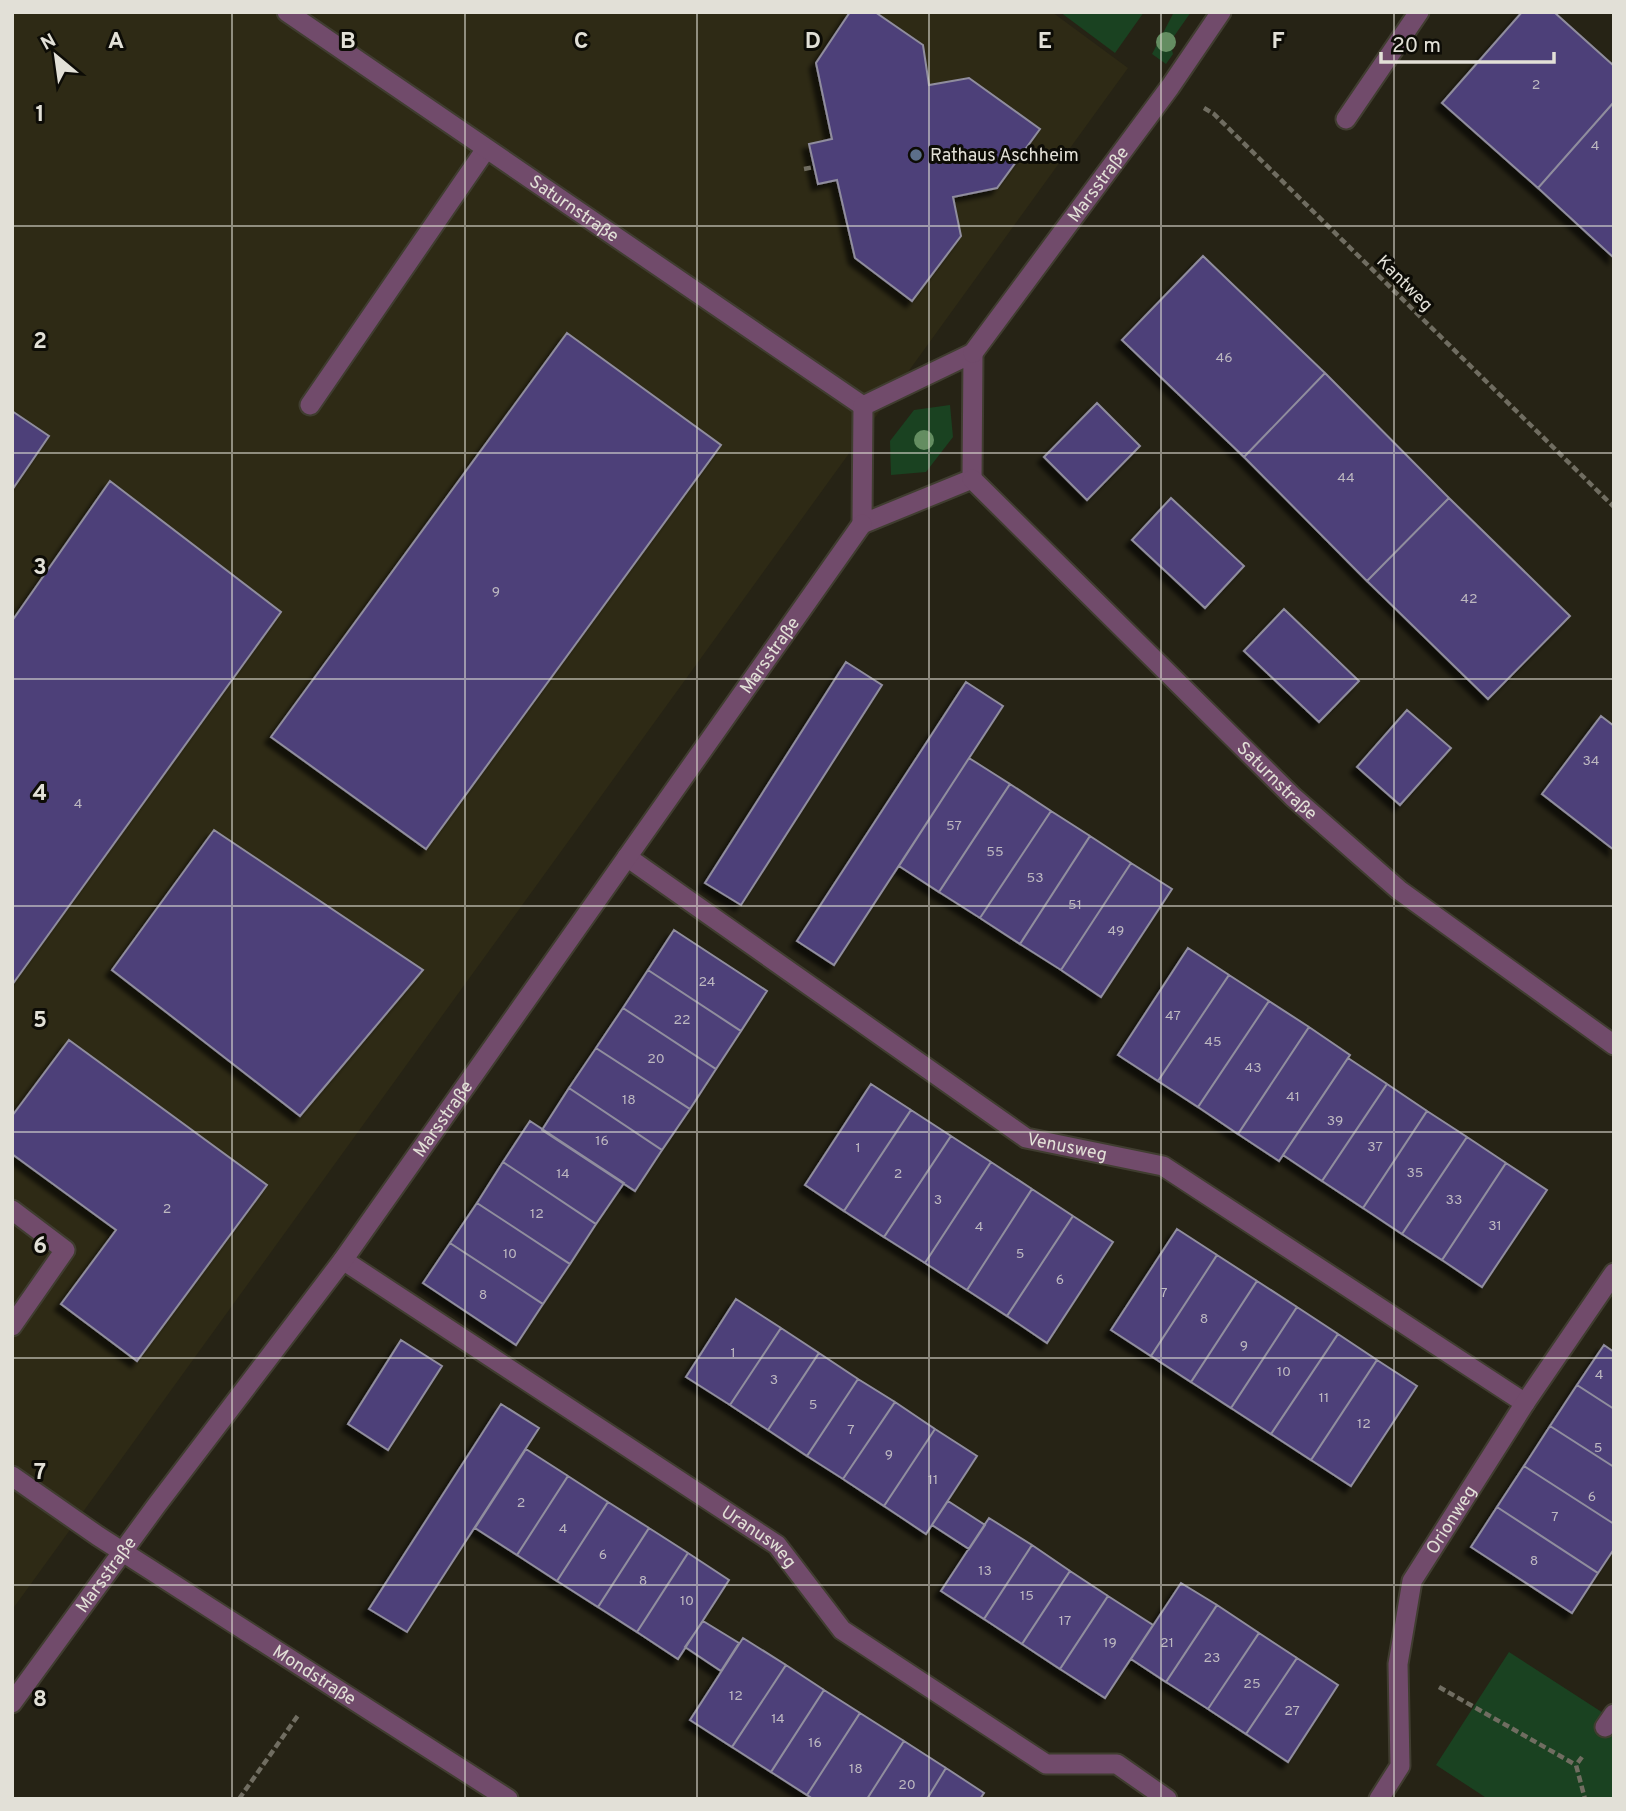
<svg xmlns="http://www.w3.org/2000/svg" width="1626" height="1811" viewBox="0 0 1626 1811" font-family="Overpass,sans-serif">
	<defs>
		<filter id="shadow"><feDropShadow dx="-6" dy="6" stdDeviation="2" flood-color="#0009"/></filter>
	</defs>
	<rect width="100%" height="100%" fill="#262315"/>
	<path fill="#2e2a15" d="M12,12H1052L1128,68L12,1610Z"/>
	<path fill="#1a4221" d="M1060,12H1144L1115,53Z
		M1174,12H1191L1170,42L1173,54L1166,64L1152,54Z
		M950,405L953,437L926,472L891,475L890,441L914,410Z
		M1509,1652L1614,1720V1799H1488L1436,1765Z"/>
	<path fill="#4d4179" stroke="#908d9e" stroke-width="2" filter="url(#shadow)" d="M850,12H875L923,45L929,85L969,78L1040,129L997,188L953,197L961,236L912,301L855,258L837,180L818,184L809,144L832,139L816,63Z
		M1522,12H1554L1614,66V102L1538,188L1442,103Z
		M1614,102V258L1538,188Z
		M1203,256L1325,373L1244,457L1122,340Z
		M567,333L721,445L426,849L271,737Z
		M1325,373L1449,498L1367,581L1244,457Z
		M1097,403L1140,446L1087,500L1044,457Z
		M12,411L49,436L12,490Z
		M110,481L281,612L12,985V621Z
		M1171,498L1244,566L1205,608L1132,540Z
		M1449,498L1570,616L1488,699L1367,581Z
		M1284,609L1359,681L1319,722L1244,651Z
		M846,662L882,685L741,905L705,883Z
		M966,682L1003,706L834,965L797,941Z
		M1407,710L1451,748L1400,805L1357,767Z
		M1601,716L1614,726V850L1542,794Z
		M969,758L1010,784L939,892L899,866Z
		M1010,784L1051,811L980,918L939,892Z
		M1051,811L1090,836L1020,944L980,918Z
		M214,830L423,970L300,1116L112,970Z
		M1090,836L1131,863L1061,970L1020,944Z
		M1131,863L1172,889L1101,997L1061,970Z
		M674,930L767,991L741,1031L648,970Z
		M1188,948L1229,975L1158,1081L1118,1055Z
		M648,970L741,1031L716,1069L623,1008Z
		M1229,975L1269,1001L1198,1107L1158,1081Z
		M1269,1001L1309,1027L1238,1134L1198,1107Z
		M623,1008L716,1069L690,1109L596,1048Z
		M1309,1027L1350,1055L1279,1161L1238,1134Z
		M69,1040L267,1185L137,1361L61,1304L116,1230L12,1154V1116Z
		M596,1048L690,1109L662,1150L569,1088Z
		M1348,1058L1387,1084L1322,1181L1283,1155Z
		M871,1084L911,1110L844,1211L805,1185Z
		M1387,1084L1427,1111L1363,1208L1322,1181Z
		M569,1088L662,1150L635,1191L542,1130Z
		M911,1110L951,1136L884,1237L844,1211Z
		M1427,1111L1467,1137L1402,1234L1363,1208Z
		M530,1121L624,1183L596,1224L503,1162Z
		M951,1136L991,1162L925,1263L884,1237Z
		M1467,1137L1506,1163L1442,1260L1402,1234Z
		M503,1162L596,1224L570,1264L477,1203Z
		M991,1162L1032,1189L967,1290L925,1263Z
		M1506,1163L1547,1190L1482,1287L1442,1260Z
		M1032,1189L1073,1216L1007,1316L967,1290Z
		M477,1203L570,1264L543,1304L450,1243Z
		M1073,1216L1113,1242L1047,1343L1007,1316Z
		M1177,1229L1217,1255L1151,1356L1111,1330Z
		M450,1243L543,1304L516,1345L423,1283Z
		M1217,1255L1257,1281L1191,1382L1151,1356Z
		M1257,1281L1297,1307L1231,1408L1191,1382Z
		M736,1299L781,1328L730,1405L686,1377Z
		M1297,1307L1338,1334L1271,1434L1231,1408Z
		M781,1328L819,1353L768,1430L730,1405Z
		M1338,1334L1377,1360L1311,1460L1271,1434Z
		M401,1340L442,1366L388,1450L348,1424Z
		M1604,1345L1614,1352V1409L1577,1385Z
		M819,1353L858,1379L807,1456L768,1430Z
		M1377,1360L1417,1386L1351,1486L1311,1460Z
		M858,1379L895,1402L843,1479L807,1456Z
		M1577,1385L1614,1409V1467L1550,1426Z
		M895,1402L935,1429L884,1506L843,1479Z
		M501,1404L539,1428L407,1632L369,1609Z
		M1550,1426L1614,1467V1524L1524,1466Z
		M935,1429L977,1456L926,1534L884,1506Z
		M526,1449L568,1476L517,1555L475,1528Z
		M1524,1466L1614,1524V1549L1598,1573L1497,1507Z
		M568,1476L608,1502L557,1581L517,1555Z
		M948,1501L985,1525L969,1549L932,1525Z
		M608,1502L649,1528L598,1607L557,1581Z
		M1497,1507L1598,1573L1572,1613L1471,1547Z
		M989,1518L1032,1545L984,1619L941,1591Z
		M649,1528L688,1553L637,1632L598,1607Z
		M1032,1545L1070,1571L1022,1644L984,1619Z
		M688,1553L729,1580L678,1659L637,1632Z
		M1070,1571L1108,1596L1060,1669L1022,1644Z
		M1181,1583L1217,1605L1166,1682L1131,1659Z
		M1108,1596L1153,1625L1105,1698L1060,1669Z
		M1217,1605L1259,1633L1208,1709L1166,1682Z
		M703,1621L739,1643L721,1671L685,1647Z
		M1259,1633L1297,1658L1246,1734L1208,1709Z
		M743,1638L786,1665L732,1747L690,1720Z
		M1297,1658L1338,1685L1288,1762L1246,1734Z
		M786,1665L824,1690L771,1772L732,1747Z
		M824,1690L860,1713L807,1795L771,1772Z
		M860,1713L904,1741L867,1799H813L807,1795Z
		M904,1741L946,1768L927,1799H867Z
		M946,1768L984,1793L980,1799H927Z"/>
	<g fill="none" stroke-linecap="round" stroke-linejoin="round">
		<g stroke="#403d30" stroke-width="23">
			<path id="service" d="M1346,119L1419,12
				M310,405L486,149
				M12,1210L65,1250L12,1326"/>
		</g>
		<g stroke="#403d30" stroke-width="23">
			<g id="minor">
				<path id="s1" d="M287,12L863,406"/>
				<path d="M973,353L972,479L862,524L863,406Z"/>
				<path id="s2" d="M973,353L1170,87L1221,12"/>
				<path id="s3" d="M972,479L1293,797L1399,890L1614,1045"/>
				<path id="s4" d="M627,857L1026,1138L1163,1166L1525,1403"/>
				<path id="s5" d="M343,1260L777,1545L842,1630L1046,1764H1117L1167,1799"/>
				<path id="s6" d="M12,1476L98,1536L508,1799"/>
				<path id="s7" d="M12,1703L156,1506L343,1260L862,524"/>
				<path d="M1605,1727L1614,1714"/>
				<path id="s8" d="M1379,1799L1400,1766L1398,1664L1412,1581L1525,1403L1614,1273"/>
			</g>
		</g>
		<path stroke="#706d61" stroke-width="4.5" stroke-dasharray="7 3.5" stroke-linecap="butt" d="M1204,108L1214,114L1614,507
			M804,169L814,167
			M1439,1687L1576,1765
			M1582,1757L1576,1765L1585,1799
			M239,1799L299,1714"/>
		<use href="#service" stroke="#714b6b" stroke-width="19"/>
		<use href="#minor" stroke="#714b6b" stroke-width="19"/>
	</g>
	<g fill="#648d61">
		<circle cx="1166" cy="42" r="10"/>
		<circle cx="924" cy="440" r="10"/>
	</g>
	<path fill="none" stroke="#e2e0d7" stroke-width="2" stroke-opacity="0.55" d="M232,12V1799M465,12V1799M697,12V1799M929,12V1799M1161,12V1799M1394,12V1799M12,226H1614M12,453H1614M12,679H1614M12,906H1614M12,1132H1614M12,1358H1614M12,1585H1614"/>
	<circle fill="#5c6f8a" stroke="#0d0c06" stroke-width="2.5" cx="916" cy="155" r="7"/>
	<g text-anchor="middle" stroke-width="6" stroke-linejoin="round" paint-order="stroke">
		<g font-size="14" fill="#bdb8c0">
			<text x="1536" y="89">2</text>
			<text x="1595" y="150">4</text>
			<text x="1224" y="362">46</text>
			<text x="1346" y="482">44</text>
			<text x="496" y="596">9</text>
			<text x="1469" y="603">42</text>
			<text x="1591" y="765">34</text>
			<text x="78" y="808">4</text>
			<text x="954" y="830">57</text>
			<text x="995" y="856">55</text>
			<text x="1035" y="882">53</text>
			<text x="1075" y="909">51</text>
			<text x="1116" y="935">49</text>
			<text x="707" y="986">24</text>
			<text x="1173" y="1020">47</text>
			<text x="682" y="1024">22</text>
			<text x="1213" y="1046">45</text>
			<text x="656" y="1063">20</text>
			<text x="1253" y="1072">43</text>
			<text x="1293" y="1101">41</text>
			<text x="629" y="1104">18</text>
			<text x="1335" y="1125">39</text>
			<text x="602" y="1145">16</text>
			<text x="1375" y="1151">37</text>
			<text x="858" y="1152">1</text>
			<text x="1415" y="1177">35</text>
			<text x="563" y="1178">14</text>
			<text x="898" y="1178">2</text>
			<text x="938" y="1204">3</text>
			<text x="1454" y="1204">33</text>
			<text x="167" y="1213">2</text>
			<text x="537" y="1218">12</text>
			<text x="1495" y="1230">31</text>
			<text x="979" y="1231">4</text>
			<text x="510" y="1258">10</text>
			<text x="1020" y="1258">5</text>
			<text x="1060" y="1284">6</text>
			<text x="1164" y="1297">7</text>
			<text x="483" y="1299">8</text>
			<text x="1204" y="1323">8</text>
			<text x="1244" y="1350">9</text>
			<text x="733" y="1357">1</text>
			<text x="1284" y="1376">10</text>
			<text x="1599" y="1379">4</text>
			<text x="774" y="1384">3</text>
			<text x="1324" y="1402">11</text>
			<text x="813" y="1409">5</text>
			<text x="1364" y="1428">12</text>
			<text x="851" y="1434">7</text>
			<text x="1598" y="1452">5</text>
			<text x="889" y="1459">9</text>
			<text x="933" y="1484">11</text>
			<text x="1592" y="1501">6</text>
			<text x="521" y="1507">2</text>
			<text x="1555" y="1521">7</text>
			<text x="563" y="1533">4</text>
			<text x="603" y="1559">6</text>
			<text x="1534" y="1565">8</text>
			<text x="985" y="1575">13</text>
			<text x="643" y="1585">8</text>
			<text x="1027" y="1600">15</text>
			<text x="687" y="1605">10</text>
			<text x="1065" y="1625">17</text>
			<text x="1110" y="1647">19</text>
			<text x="1167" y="1647">21</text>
			<text x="1212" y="1662">23</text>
			<text x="1252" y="1688">25</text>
			<text x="736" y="1700">12</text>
			<text x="1292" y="1715">27</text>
			<text x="778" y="1723">14</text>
			<text x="815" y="1747">16</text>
			<text x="856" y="1773">18</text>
			<text x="907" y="1789">20</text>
		</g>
		<g font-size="18" fill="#e2e0d7" stroke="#0d0c06" text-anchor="start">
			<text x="930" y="161">Rathaus Aschheim</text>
		</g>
		<g font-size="18" fill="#e2e0d7" stroke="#0d0c06">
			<text dy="6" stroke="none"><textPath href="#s2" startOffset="210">Marsstraße</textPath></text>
			<text dy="6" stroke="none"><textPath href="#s1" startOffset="348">Saturnstraße</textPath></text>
			<text transform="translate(1405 283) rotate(45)" y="6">Kantweg</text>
			<text dy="6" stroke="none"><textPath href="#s7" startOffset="1293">Marsstraße</textPath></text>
			<text dy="6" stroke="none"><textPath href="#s3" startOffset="429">Saturnstraße</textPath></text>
			<text dy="6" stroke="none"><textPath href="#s7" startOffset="726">Marsstraße</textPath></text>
			<text dy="6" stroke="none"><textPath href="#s4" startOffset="530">Venusweg</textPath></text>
			<text dy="6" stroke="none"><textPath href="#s8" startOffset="298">Orionweg</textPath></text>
			<text dy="6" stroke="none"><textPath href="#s5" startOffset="500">Uranusweg</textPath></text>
			<text dy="6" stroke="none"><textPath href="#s7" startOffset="159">Marsstraße</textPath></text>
			<text dy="6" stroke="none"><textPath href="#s6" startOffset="362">Mondstraße</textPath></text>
		</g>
	</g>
	<g font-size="23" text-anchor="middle" font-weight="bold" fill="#e2e0d7" stroke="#0d0c06" stroke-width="6" stroke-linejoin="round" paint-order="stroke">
		<text x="116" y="48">A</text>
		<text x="348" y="48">B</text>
		<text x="581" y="48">C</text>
		<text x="813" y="48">D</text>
		<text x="1045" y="48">E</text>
		<text x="1278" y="48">F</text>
		<text x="40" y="121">1</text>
		<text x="40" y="348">2</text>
		<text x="40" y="574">3</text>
		<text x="40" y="800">4</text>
		<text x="40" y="1027">5</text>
		<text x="40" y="1253">6</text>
		<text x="40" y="1479">7</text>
		<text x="40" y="1706">8</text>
	</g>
	<rect width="1626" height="1811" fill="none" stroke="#e2e0d7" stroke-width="28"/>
	<g transform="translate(56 56) rotate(331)" stroke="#0d0c06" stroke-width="5" paint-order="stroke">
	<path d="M0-5L12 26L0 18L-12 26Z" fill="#e2e0d7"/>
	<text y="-10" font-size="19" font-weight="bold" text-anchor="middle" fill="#e2e0d7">N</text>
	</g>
	<path d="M1381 52v10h173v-10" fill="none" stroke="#e2e0d7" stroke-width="3.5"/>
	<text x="1392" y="52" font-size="21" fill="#e2e0d7" stroke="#0d0c06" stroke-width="5" paint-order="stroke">20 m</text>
</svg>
